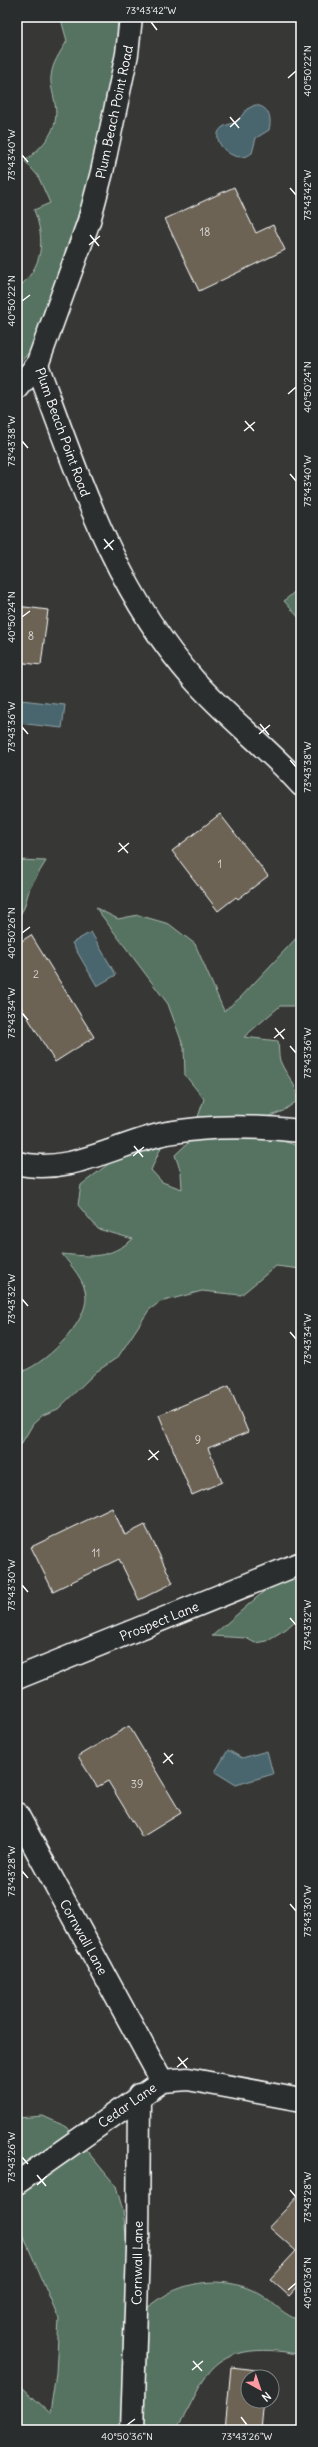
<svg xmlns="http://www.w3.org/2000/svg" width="318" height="2447" viewBox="0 0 318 2447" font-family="Delius,sans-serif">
	<rect width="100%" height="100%" fill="#373836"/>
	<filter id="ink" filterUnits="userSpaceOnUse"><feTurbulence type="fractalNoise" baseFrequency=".025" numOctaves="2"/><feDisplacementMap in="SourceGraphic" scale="8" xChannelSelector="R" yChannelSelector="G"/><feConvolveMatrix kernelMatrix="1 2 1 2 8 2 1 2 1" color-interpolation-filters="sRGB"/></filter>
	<g filter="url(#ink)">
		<path fill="#567261" stroke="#aab8b0" d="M63,17H118L114,77L88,184L43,324L29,352L17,367V289C43,267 46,241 34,210L50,203L38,176L25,161C43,146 60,130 55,104C54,96 50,85 51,77C52,63 60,53 67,41L62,23Z
			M301,586V620L284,601Z
			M17,860L46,861L30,887L24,908L17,920Z
			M96,908L118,919L138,915L169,924L195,944L224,1011L240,998L301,933V1006H280L244,1037L278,1041C279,1047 278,1057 281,1063C287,1077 298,1084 297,1101L283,1111L268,1117L283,1141L301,1147V1269L276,1266L241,1295L202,1291L160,1302L149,1310L118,1357L96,1372L58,1409L43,1415L33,1424L17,1451V1373C42,1368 88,1323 86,1296C85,1280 71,1266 62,1254C92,1257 108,1259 133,1239L98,1229L78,1205L81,1185L111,1162L162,1145L151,1170L162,1182L182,1189L181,1172L175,1155L190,1141L204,1099L185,1075L184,1048L168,1004Z
			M301,1572V1616L286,1629L266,1641L255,1643L246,1638L212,1636L269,1587Z
			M43,2116L67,2127L116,2186L123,2211L136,2315C147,2309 158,2299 169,2293C199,2278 235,2278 263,2296C278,2306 282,2314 301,2321V2355C271,2348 228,2345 207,2375C195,2392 188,2413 175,2430H17V2386H21L50,2413L56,2373L59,2319L17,2221V2118Z"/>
		<path fill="#4a666e" stroke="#92a3a8" d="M255,105C269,107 272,117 269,130L256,138L252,153C231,170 196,127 236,123L247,109Z
			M21,700L65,705L62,728L18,723L17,705Z
			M91,932L116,975L97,986L72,943Z
			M228,1750L242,1758L267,1751L273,1774L236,1785L215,1772Z"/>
		<path fill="#6c6454" stroke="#fff" d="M234,187L256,233L273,225L285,250L199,291L165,219Z
			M17,606L48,610L41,665L17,662Z
			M220,814L268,876L238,899L236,897L218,911L172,851Z
			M31,935L94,1037L55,1062L17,1000V944Z
			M229,1386L248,1432L208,1448L222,1482L192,1495L159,1415Z
			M112,1508L125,1535L145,1525L173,1583L139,1600L119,1559L53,1591L31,1547Z
			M129,1726L181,1813L142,1837L108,1781L97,1787L78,1756Z
			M301,2193V2283L289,2296L270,2279L296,2251L269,2227Z
			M231,2367L266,2371V2377H248V2401H264L261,2430H225Z"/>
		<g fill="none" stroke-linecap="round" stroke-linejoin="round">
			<g stroke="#fff" stroke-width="25">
				<path id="minor" d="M37,365C78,475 115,592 195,681C228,718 268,748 301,785
					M17,389L37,365L89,221L102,172L127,54L131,17
					M17,1163C69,1176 118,1143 167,1133C211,1125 257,1126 301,1131
					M17,1678L301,1563
					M17,1814L162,2081
					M17,2183L162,2081L188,2079L301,2100
					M132,2430L138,2249L139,2095"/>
			</g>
			<use href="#minor" stroke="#2a2d2e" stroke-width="22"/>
		</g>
	</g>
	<path fill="none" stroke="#fff" stroke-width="1.5" d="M151,22L157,30M288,78L296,71M230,117L239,128M230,127L240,118M22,155L28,162M290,188L296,195M90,235L99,246M89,245L100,236M22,301L30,295M288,394L296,387M245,421L254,431M244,431L255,422M22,441L28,448M290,474L296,481M104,539L113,550M104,549L114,540M22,617L30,611M260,724L269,735M22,727L28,734M259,734L270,725M290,760L296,767M119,843L128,853M118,852L129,843M22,933L30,927M22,1013L28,1020M275,1028L284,1039M274,1038L285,1029M290,1046L296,1053M134,1146L143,1157M133,1156L144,1147M22,1299L28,1306M290,1332L296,1339M149,1450L158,1460M148,1460L159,1451M22,1585L28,1592M290,1618L296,1625M164,1753L173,1764M163,1763L173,1754M22,1871L28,1878M290,1904L296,1911M178,2057L187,2068M177,2067L188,2058M22,2157L28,2164M37,2175L46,2186M37,2185L47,2176M290,2190L296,2197M288,2290L296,2283M193,2361L202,2371M192,2370L203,2361M241,2417L247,2425M127,2425L135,2419"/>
	<g text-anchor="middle" stroke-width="3" stroke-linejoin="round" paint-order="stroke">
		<g font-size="11" fill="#dad8d4">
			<text x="205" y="236">18</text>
			<text x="31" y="640">8</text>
			<text x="220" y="868">1</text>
			<text x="36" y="978">2</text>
			<text x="198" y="1444">9</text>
			<text x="96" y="1557">11</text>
			<text x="137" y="1788">39</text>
		</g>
		<g font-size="13" fill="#fff" stroke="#2a2d2e">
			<text transform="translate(114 112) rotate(-78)" y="5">Plum Beach Point Road</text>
			<text transform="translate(63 432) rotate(70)" y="5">Plum Beach Point Road</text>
			<text transform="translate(159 1621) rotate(-22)" y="5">Prospect Lane</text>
			<text transform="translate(84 1937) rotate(61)" y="5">Cornwall Lane</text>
			<text transform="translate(127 2105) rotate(-35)" y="5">Cedar Lane</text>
			<text transform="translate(137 2263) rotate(-89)" y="5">Cornwall Lane</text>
		</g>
	</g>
	<rect width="318" height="2447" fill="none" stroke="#2a2d2e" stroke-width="44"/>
	<g transform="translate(260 2389) rotate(140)"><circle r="19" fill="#2a2d2e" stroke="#7f8182"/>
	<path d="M0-3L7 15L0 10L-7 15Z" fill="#ff9aa2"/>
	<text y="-6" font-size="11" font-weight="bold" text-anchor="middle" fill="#ffffff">N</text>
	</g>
	<rect x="22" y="22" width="274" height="2403" fill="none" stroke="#fff" stroke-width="1.5"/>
	<g font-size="10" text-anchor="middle" fill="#fff">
		<text x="151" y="14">73°43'42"W</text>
		<text transform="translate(307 71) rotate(-90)" y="4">40°50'22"N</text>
		<text transform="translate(11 155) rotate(-90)" y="4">73°43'40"W</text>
		<text transform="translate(307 195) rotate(-90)" y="4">73°43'42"W</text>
		<text transform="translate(11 301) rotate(-90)" y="4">40°50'22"N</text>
		<text transform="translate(307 387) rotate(-90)" y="4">40°50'24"N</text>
		<text transform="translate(11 441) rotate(-90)" y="4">73°43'38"W</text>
		<text transform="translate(307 481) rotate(-90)" y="4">73°43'40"W</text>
		<text transform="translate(11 617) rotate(-90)" y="4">40°50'24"N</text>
		<text transform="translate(11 727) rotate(-90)" y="4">73°43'36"W</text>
		<text transform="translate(307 767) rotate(-90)" y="4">73°43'38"W</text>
		<text transform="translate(11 933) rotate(-90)" y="4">40°50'26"N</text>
		<text transform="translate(11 1013) rotate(-90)" y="4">73°43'34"W</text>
		<text transform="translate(307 1053) rotate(-90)" y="4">73°43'36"W</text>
		<text transform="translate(11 1299) rotate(-90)" y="4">73°43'32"W</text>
		<text transform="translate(307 1339) rotate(-90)" y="4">73°43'34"W</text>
		<text transform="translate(11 1585) rotate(-90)" y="4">73°43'30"W</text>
		<text transform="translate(307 1625) rotate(-90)" y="4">73°43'32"W</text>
		<text transform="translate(11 1871) rotate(-90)" y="4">73°43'28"W</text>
		<text transform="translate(307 1911) rotate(-90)" y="4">73°43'30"W</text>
		<text transform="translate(11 2157) rotate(-90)" y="4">73°43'26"W</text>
		<text transform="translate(307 2197) rotate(-90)" y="4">73°43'28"W</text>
		<text transform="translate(307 2283) rotate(-90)" y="4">40°50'36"N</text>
		<text x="127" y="2440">40°50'36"N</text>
		<text x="247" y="2440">73°43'26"W</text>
	</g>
</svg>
